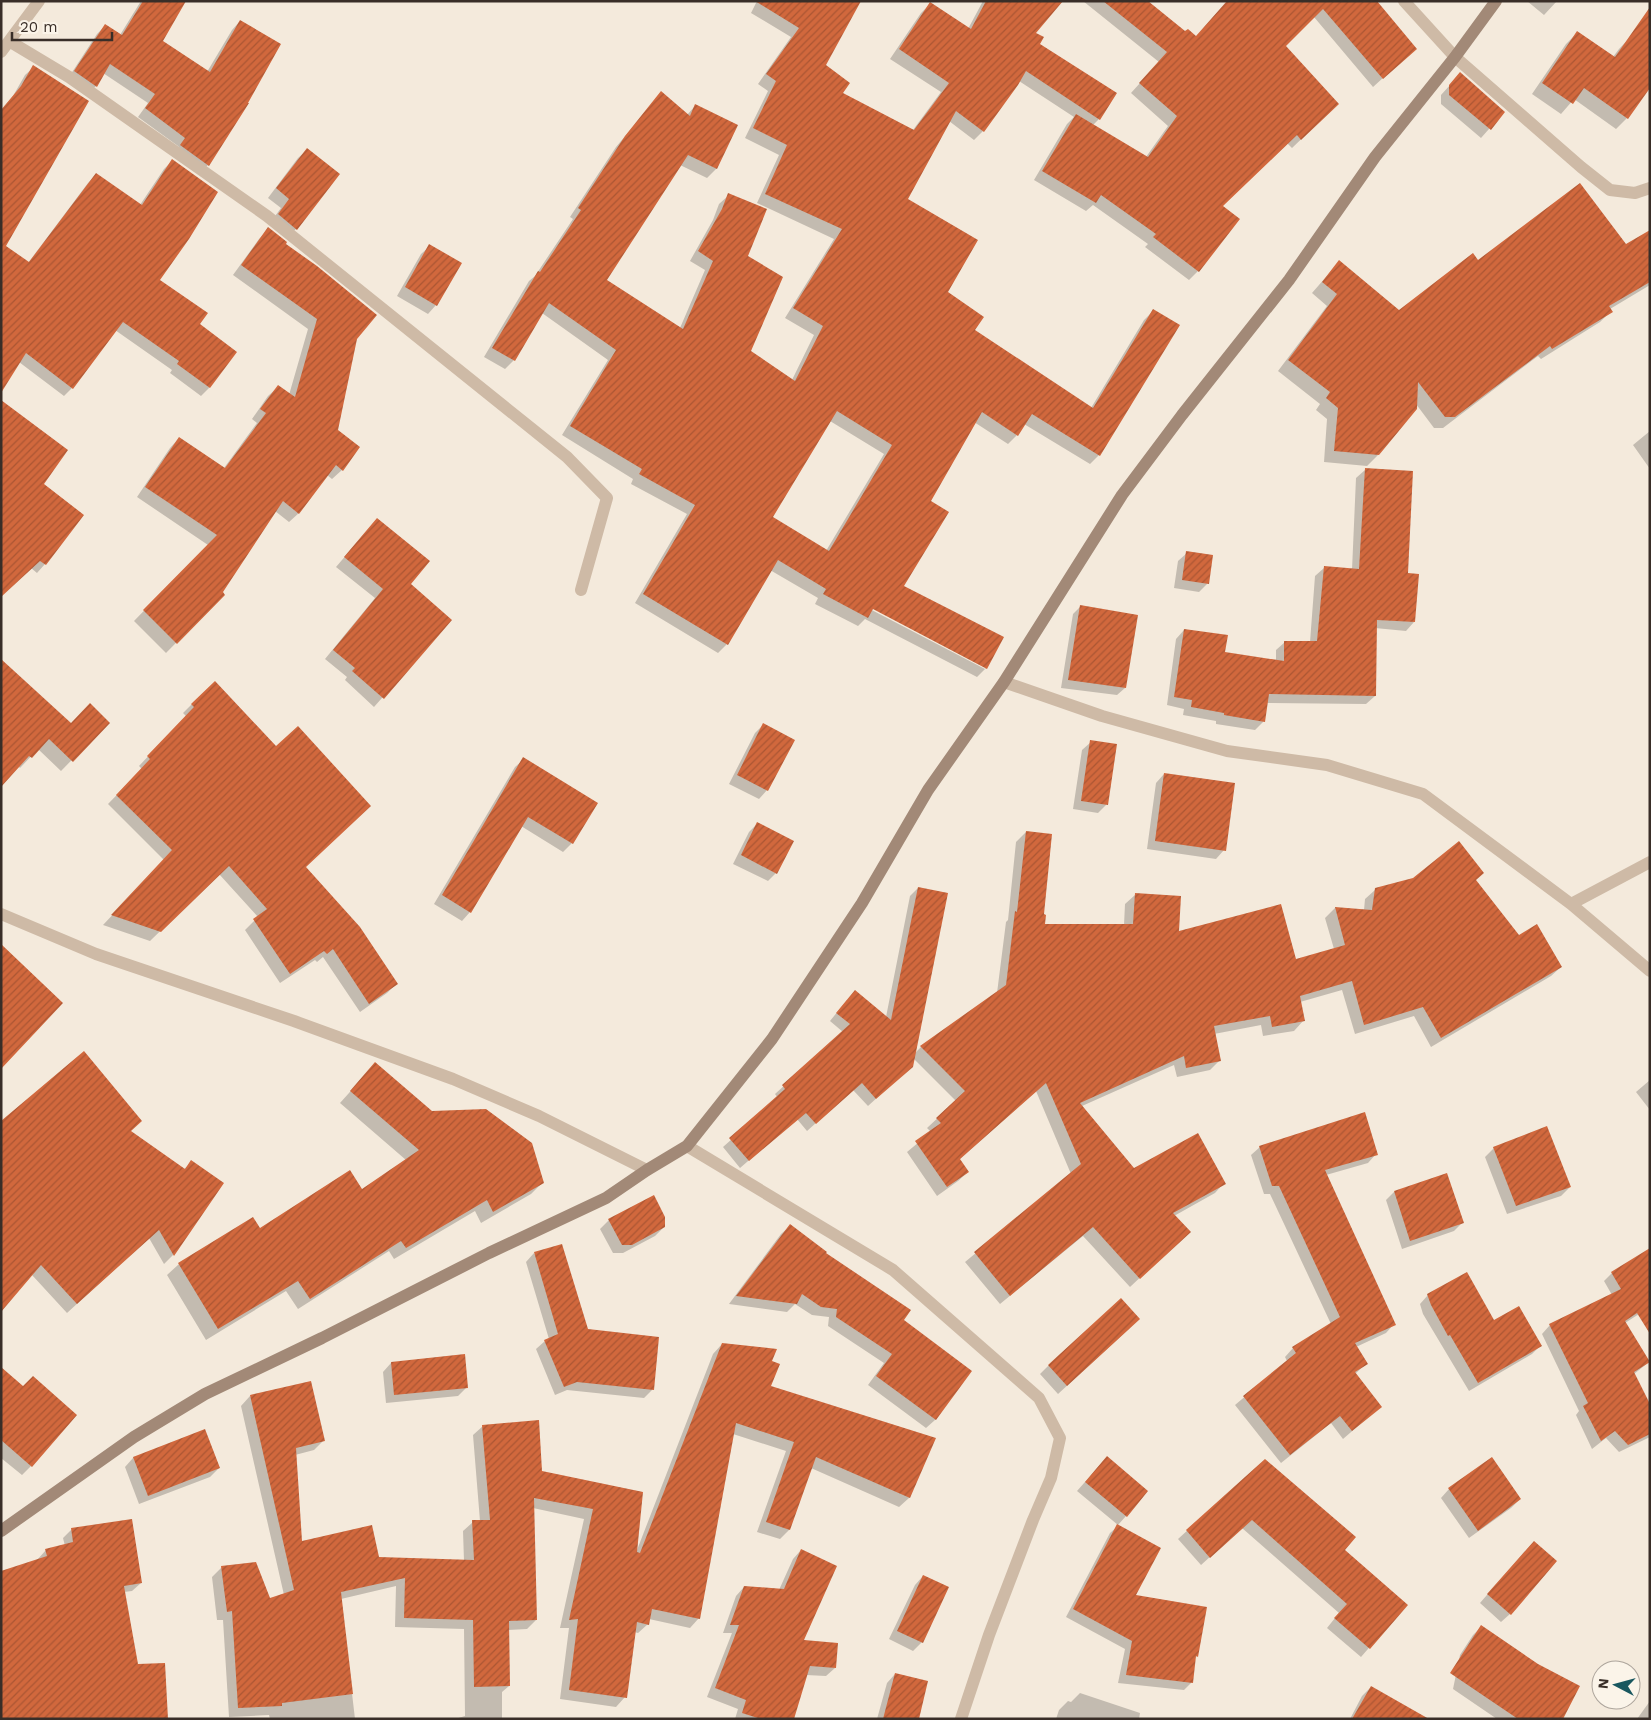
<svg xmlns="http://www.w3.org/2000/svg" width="1651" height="1720" viewBox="0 0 1651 1720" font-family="'Work Sans',sans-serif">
	<defs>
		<pattern id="building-hatch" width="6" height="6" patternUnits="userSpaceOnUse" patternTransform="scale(1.25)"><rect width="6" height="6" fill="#d1683d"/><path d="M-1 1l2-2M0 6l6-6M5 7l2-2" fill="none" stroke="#ab5633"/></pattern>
	</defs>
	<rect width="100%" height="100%" fill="#f4eadc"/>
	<path fill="#0003" fill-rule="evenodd" d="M141,1H169L161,41L207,72L232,30L240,21L208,165L200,173L178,146L138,117L148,103L103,73L96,86L88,94L67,80L97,34L105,26L120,35Z
		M757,1H860L824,66L848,83L841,93L913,130L941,92L890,59L921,13L930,4L968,29L983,1H1062L1034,33L1043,38L1039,45L1115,94L1099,119L1093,125L1146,157L1168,126L1131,93L1159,62L1083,1H1146L1185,33L1188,30L1196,37L1227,1H1375L1415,49L1373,87L1314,17L1284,46L1338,104L1292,148L1287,143L1221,206L1238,219L1198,271L1189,280L1145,247L1148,244L1093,205L1086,211L1034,180L1067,124L1074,117L1019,81L983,131L974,140L949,121L906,200L977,241L947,292L982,317L973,330L1091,408L1144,320L1153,311L1178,326L1099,455L1090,464L1024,424L1017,435L1008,444L974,422L929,501L947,512L902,586L1002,638L986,668L977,677L865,619L858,626L815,604L818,598L770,570L727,644L718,653L635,603L687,514L631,484L633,479L562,435L608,360L542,313L514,360L505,369L484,357L529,281L535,276L573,219L570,217L616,147L661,93L687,115L695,106L737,125L716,169L707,178L680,165L605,280L680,328L705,270L690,261L713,220L719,204L729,195L765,210L746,256L782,278L749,351L792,380L814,335L785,318L834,239L757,203L779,155L745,138L768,91L758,84L791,37L751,13ZM830,421L884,454L826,551L771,518ZM868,605L985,666V669L866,607Z
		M1527,1H1557L1544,15Z
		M1650,16V86L1627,118L1616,129L1574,99L1561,114L1532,94L1566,44L1577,33L1613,57L1619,49Z
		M34,67L4,247L28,263L88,183L96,175L140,205L164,169L172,161L158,280L198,324L236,352L209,388L201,396L170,373L172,370L115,330L72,388L64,396L19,362L1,391V110L13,96L25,75Z
		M1460,74L1504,112L1481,138L1441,104V95Z
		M307,150L296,229L287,237L270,223L281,208L268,198L298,158Z
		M268,229L284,244L356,339L336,430L342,470L332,479L327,475L299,513L289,522L275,511L221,592L223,595L166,653L134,621L208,545L137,497L170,448L179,438L224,468L257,423L252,419L268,396L278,387L289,395L308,329L233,275L259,239Z
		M1650,231V285L1610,309L1611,311L1600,322L1541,359L1538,356L1443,428H1434L1416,404L1378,455L1367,466L1324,462L1327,419L1316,410L1320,404L1278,371L1327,306L1312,293L1339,262L1399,311L1478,262L1625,246Z
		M430,246L436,305L428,314L397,296L421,254Z
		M1650,431V469L1633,445Z
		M1365,470L1407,574L1414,622L1406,631L1375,628V696L1366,704L1266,703L1264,721L1255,730L1216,724V721L1183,715L1184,709L1167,705L1176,639L1184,630L1224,654L1276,661V650L1285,642H1310L1315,576L1324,568L1352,570L1356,478Z
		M42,484L45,564L37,573L31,568Z
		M377,519L409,584L451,620L374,707L345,680L347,677L325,659L375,598L336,567Z
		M1187,553L1208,583L1199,592L1174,588L1178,561Z
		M1081,606L1125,688L1117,695L1061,688L1073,614Z
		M1,661L71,725L108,723L61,771L38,749L20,768L18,766Z
		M192,704L304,867L396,984L387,993L360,1012L323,957L317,962L315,960L280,983L245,930L258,917L219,874L150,941L103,925L164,860L108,804L142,769L139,766L186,716L183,713Z
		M763,725L767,790L759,799L729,784L755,733Z
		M1091,742L1116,745L1106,805L1098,813L1073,809L1082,750Z
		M524,759L572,843L563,852L521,826L470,912L462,921L434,904L515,767Z
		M1164,774L1224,850L1216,859L1147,849L1156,783Z
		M757,824L776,873L768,881L733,864L749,832Z
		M1026,832L1043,925H1124L1125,904L1135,895L1178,932L1295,960L1334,949L1325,918L1335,908L1364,910L1365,899L1375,890L1475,881L1518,936L1561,967L1551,976L1431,1047L1414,1016L1355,1034L1342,990L1300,1002L1303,1021L1294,1031L1263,1036L1261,1025L1214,1034L1220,1060L1210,1070L1177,1077L1174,1065L1082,1106L1134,1169L1224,1183L1215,1193L1174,1216L1179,1241L1130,1287L1083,1236L1000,1304L965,1262L1071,1174L1036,1091L959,1160L968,1172L958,1181L937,1196L907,1152L931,1132L927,1128L956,1101L913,1058L903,1074L868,1106L853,1090L807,1131L797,1119L740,1168L723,1147L778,1098L775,1094L843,1032L830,1021L847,1000L886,1017L910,896L918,888L914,1054L921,1047L997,993L1006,922L1008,920L1016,842Z
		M375,1064L431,1113L542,1183L531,1194L481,1223L475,1211L394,1259L389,1251L298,1309L286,1291L206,1340L167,1275L179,1264L259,1229L362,1190L406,1160L340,1103Z
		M1650,1080V1110L1636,1092Z
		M130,1132L183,1170L192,1162L222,1183L173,1255L164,1264L149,1238L67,1313L32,1275Z
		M1260,1147L1376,1154L1368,1163L1326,1175L1394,1324L1386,1333L1356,1347L1367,1363L1355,1374L1380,1407L1343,1439L1331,1423L1281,1463L1235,1405L1287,1361L1285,1357L1293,1348L1331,1324L1270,1194H1264L1251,1155Z
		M1494,1148L1570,1187L1561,1196L1507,1214L1485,1157Z
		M1394,1192L1462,1223L1454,1231L1402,1249L1386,1200Z
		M609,1220L664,1227L655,1236L623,1253H613L600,1229Z
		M790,1226L902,1320L970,1371L935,1420L926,1428L868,1385L884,1363L828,1326L829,1317L812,1315L795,1304L787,1312L729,1304L781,1234Z
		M534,1253L587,1330L653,1389L644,1398L567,1390L555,1395L536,1349L545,1341L549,1339L526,1262Z
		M1612,1273L1650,1307L1625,1323L1649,1362L1634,1374L1650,1407V1437L1619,1452L1606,1438L1592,1449L1576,1415L1579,1411L1542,1334L1550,1325L1612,1295L1604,1281Z
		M1428,1295L1493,1322L1540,1346L1532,1354L1469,1391L1423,1314L1420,1304Z
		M1130,1328L1058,1394L1040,1374L1049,1365Z
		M722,1344L770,1362V1387L934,1438L909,1498L899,1507L811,1468L789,1530L780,1539L757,1532L786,1451L733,1434L699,1618L690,1628L649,1619L648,1624L638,1633L634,1632L625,1697L616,1707L560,1699L569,1628H560L584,1519L533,1508L536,1620L527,1629L508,1630L509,1686L502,1692V1719H455L465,1716L464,1629L395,1627L396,1586L341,1599L355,1719H270L269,1715L229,1717L223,1620H217L212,1577L222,1567L269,1599L284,1595L241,1406L250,1396L323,1441L314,1450L295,1455L301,1542L378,1559L464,1561L463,1531L473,1522L480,1521L473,1435L483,1426L541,1472L642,1492L637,1550L713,1354Z
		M391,1363L467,1387L458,1396L386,1403L383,1372Z
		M1,1369L31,1466L22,1475L1,1458Z
		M205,1431L219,1468L210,1477L139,1504L125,1467L133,1458Z
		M1107,1457L1126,1516L1118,1525L1077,1491Z
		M1265,1460L1343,1550L1406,1605L1361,1657L1327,1628L1339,1613L1242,1528L1201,1565L1178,1539Z
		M1449,1489L1520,1499L1511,1508L1469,1538L1441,1498Z
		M1118,1526L1134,1596L1197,1656L1194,1659L1192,1682L1184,1690L1118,1683L1125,1649L1066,1617L1110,1533Z
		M72,1529L141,1583L132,1591L124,1592L137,1666L37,1560L46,1550L65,1546L63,1538Z
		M801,1550L803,1641L835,1668L826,1676L806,1675L792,1719H735L738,1709L707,1697L732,1633H723L736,1596L744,1587L779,1590L793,1559Z
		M1525,1551L1510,1614L1501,1622L1480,1603Z
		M923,1576L922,1642L913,1651L889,1639L915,1585Z
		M1482,1626L1562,1719H1497L1453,1689L1460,1655L1473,1635Z
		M895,1674L918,1719H877L887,1683Z
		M1371,1687L1420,1719H1350L1362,1696Z
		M1080,1693L1140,1713L1139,1719H1056L1059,1710L1068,1701L1071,1702Z
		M1650,1701V1719H1637Z"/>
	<path fill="url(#building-hatch)" fill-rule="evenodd" d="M143,1H186L163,41L210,72L240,20L281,44L248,103H249L209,166L180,145L185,138L145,108L155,94L110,64L97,87L74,71L105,24L122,35Z
		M755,1H861L826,65L850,83L843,93L914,130L949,83L899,49L930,2L971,29L986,1H1063L1036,33L1044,37L1040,44L1117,93L1100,120L1026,71L1018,85L984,132L956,111L908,199L978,240L948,292L984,317L975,330L1093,408L1153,309L1180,325L1100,456L1032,414L1018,436L982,412L931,501L949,512L904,586L1004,637L987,669L873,609L868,618L823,594L826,589L778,560L728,645L643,594L695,505L639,474L642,469L570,426L616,350L549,303L515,361L492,348L538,271L540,272L581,210L578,208L625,136L661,91L690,116L695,104L738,125L717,169L688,155L607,280L683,329L713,261L698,251L722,209L728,193L767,209L748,256L783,277L751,351L795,381L823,326L793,308L842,229L765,194L787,145L753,128L776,81L766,74L799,28ZM837,411L892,445L829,551L773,517Z
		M1103,1H1148L1185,31L1188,29L1196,36L1227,1H1377L1417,49L1383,79L1323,9L1286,46L1339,104L1301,140L1297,135L1223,206L1240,219L1199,272L1153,237L1156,234L1101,195L1096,203L1042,171L1076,114L1148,157L1177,116L1139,83L1167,52Z
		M1650,7V88L1628,119L1584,88L1573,104L1542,83L1577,31L1615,57Z
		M33,65L89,101L6,246L29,262L96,173L142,205L172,159L218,192L189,239L160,280L208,313L200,324L237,352L210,388L177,364L179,361L123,322L73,389L26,353L1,393V110L21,86Z
		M1460,72L1505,112L1491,130L1449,95V85Z
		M307,148L340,174L297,230L278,214L289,199L276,188Z
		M1580,183L1626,244L1650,230V282L1609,306L1613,312L1552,349L1550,346L1455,417H1445L1418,382L1417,409L1379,455L1334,451L1338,408L1326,398L1330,392L1288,360L1337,294L1322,282L1339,260L1399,310L1473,253L1478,260Z
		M268,227L287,242L286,244L317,266L377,315L357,339L338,430L360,447L343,471L336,465L299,514L283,501L223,592L225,595L177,644L143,610L217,535L145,487L179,437L225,468L266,413L260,409L278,385L295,397L317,319L241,265Z
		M429,244L462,263L437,306L405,287Z
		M1,400L68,450L44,484L84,515L46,565L40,561L1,597Z
		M1365,468L1413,471L1408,573L1419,574L1415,622L1377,620L1376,696L1269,694L1265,722L1224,715V713L1191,707L1192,700L1174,697L1184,629L1228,635L1225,652L1284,661V641H1317L1324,566L1359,569Z
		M377,518L430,561L411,584L452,620L384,699L352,671L355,668L333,650L383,589L344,557Z
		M1186,551L1213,555L1209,584L1182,580Z
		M1080,605L1138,615L1126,688L1068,680Z
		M1,659L71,723L90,703L110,723L73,762L49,739L32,758L29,756L1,787Z
		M215,681L276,746L298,726L371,806L306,867L360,927L398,984L369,1004L333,949L327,954L324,951L290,974L253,919L267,909L229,866L161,932L111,915L172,850L116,795L150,759L147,756L194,707L191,704Z
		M763,723L795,740L768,791L737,775Z
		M1090,740L1117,744L1108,805L1081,801Z
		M523,757L598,803L573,844L528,817L471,913L442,895Z
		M1164,773L1235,783L1226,851L1155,841Z
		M757,822L794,841L777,874L741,855Z
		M1026,831L1052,834L1044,914L1046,915L1045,924H1133L1135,893L1181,896L1179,931L1281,904L1296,959L1345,945L1335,907L1372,910L1375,888L1413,878L1459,841L1484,873L1476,880L1519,935L1537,924L1562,967L1441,1038L1423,1007L1364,1025L1352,981L1300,996L1305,1021L1272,1027L1270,1016L1214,1026L1221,1061L1186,1068L1184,1056L1080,1103L1134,1168L1198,1133L1226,1184L1173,1213L1191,1232L1140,1279L1093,1227L1010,1296L974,1252L1081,1164L1046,1083L960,1159L969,1172L947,1187L915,1141L941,1123L936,1118L965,1091L920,1046L1006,985L1015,911L1017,912Z
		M918,887L948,893L913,1067L876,1099L862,1083L816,1124L806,1113L749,1161L729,1138L785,1089L782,1085L850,1024L836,1013L855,990L891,1020Z
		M1,944L63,1003L1,1069Z
		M84,1051L142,1121L131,1131L185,1169L191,1160L224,1183L174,1256L159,1230L77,1304L41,1265L1,1312V1121Z
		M375,1062L432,1111L486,1109L532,1143L544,1183L493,1212L487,1200L406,1248L401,1241L310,1299L298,1281L218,1329L178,1263L253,1217L260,1228L350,1170L362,1189L419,1150L350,1091Z
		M1365,1112L1378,1155L1325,1170L1396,1325L1355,1343L1368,1364L1355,1372L1382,1407L1352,1431L1340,1416L1290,1455L1243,1396L1296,1353L1292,1347L1340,1317L1279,1186H1272L1259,1146Z
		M1547,1126L1571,1187L1516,1206L1493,1147Z
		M1447,1173L1464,1223L1410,1241L1394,1191Z
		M654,1195L665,1217V1227L632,1245H622L608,1219Z
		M790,1224L827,1252L826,1253L911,1310L904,1320L972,1371L936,1420L876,1376L892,1354L836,1317L837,1309L821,1307L802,1294L797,1304L736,1296Z
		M562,1244L588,1329L659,1337L654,1390L577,1382L564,1387L544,1340L558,1334L534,1252Z
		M1650,1248V1334L1637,1313L1625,1321L1650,1362L1634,1372L1650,1404V1434L1628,1445L1615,1431L1601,1441L1583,1406L1588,1403L1549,1324L1621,1289L1611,1272Z
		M1467,1272L1494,1320L1519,1306L1542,1346L1478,1383L1450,1335L1448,1336L1431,1305L1427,1294Z
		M1121,1298L1140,1319L1067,1386L1048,1365Z
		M722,1343L777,1349L772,1361L780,1364L771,1386L936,1438L910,1498L816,1457L790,1530L766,1522L794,1442L736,1423L700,1619L652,1609L649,1625L637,1622L627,1698L569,1690L578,1619L569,1620L593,1509L534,1498L537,1620L509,1621L510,1686L474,1687L473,1620L404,1618L405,1578L341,1592L353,1694L282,1703V1706L238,1708L232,1611L227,1612L221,1566L256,1562L270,1598L294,1590L250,1395L311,1381L325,1441L296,1448L302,1541L372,1525L379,1557L474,1560L472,1520H490L482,1425L539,1420L542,1471L643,1492L637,1552L640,1553Z
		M465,1354L468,1388L394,1395L391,1362Z
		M1,1367L23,1386L33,1376L77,1415L32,1467L1,1440Z
		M205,1429L220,1468L148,1496L133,1457Z
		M1107,1456L1148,1491L1127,1517L1085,1482Z
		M1492,1457L1521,1499L1478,1531L1448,1488Z
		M1265,1459L1356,1537L1345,1550L1408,1605L1370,1649L1334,1618L1347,1604L1252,1520L1210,1558L1186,1530Z
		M132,1519L142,1583L124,1586L138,1664L165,1663L168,1719H1V1571L47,1556L45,1549L73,1542L71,1528Z
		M1117,1524L1161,1548L1136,1595L1207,1607L1198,1657L1196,1656L1193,1683L1126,1675L1132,1641L1073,1609Z
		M1534,1541L1557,1561L1511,1615L1487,1594Z
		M801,1549L837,1566L804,1640L838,1643L836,1668L810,1666L794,1719H761L742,1713L746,1700L715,1688L739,1625H730L744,1586L784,1589Z
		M923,1575L949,1587L923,1643L897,1631Z
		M1481,1625L1538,1664L1580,1686L1563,1719H1518L1450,1673Z
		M895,1673L928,1681L919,1719H883Z
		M1371,1686L1429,1719H1352Z"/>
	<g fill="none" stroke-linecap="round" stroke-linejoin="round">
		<path stroke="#cebaa6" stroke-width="12" d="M1404,1L1455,57L1581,167L1610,190L1635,193L1650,188
			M9,41L69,77L267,216L567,457L607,498L581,590
			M1,52L39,1
			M1004,682L1102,716L1227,751L1327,765L1423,794L1571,904L1650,971
			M1571,904L1650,862
			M1,914L96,954L294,1021L453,1079L539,1116L647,1170
			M687,1146L893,1270L1039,1398L1060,1438L1051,1478L1033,1520L989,1635L961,1719"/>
		<path stroke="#a28977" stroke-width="12" d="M1,1531L134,1437L205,1394L322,1338L489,1253L606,1198L647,1170L687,1146L772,1039L862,903L928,790L1004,682L1122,495L1182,415L1289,280L1375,157L1455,57L1496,1"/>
	</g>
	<rect width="1651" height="1720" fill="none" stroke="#392e28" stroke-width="5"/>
	<g transform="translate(1616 1685) rotate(276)"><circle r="24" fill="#fbf4e9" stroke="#ada59c"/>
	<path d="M0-4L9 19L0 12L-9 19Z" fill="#19575f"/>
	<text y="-8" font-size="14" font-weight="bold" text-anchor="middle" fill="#392e28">N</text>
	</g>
	<path d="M12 32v8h100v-8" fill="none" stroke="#392e28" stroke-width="2.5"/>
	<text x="20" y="32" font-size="15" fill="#392e28" stroke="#fbf4e9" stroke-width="4" paint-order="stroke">20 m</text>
</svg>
